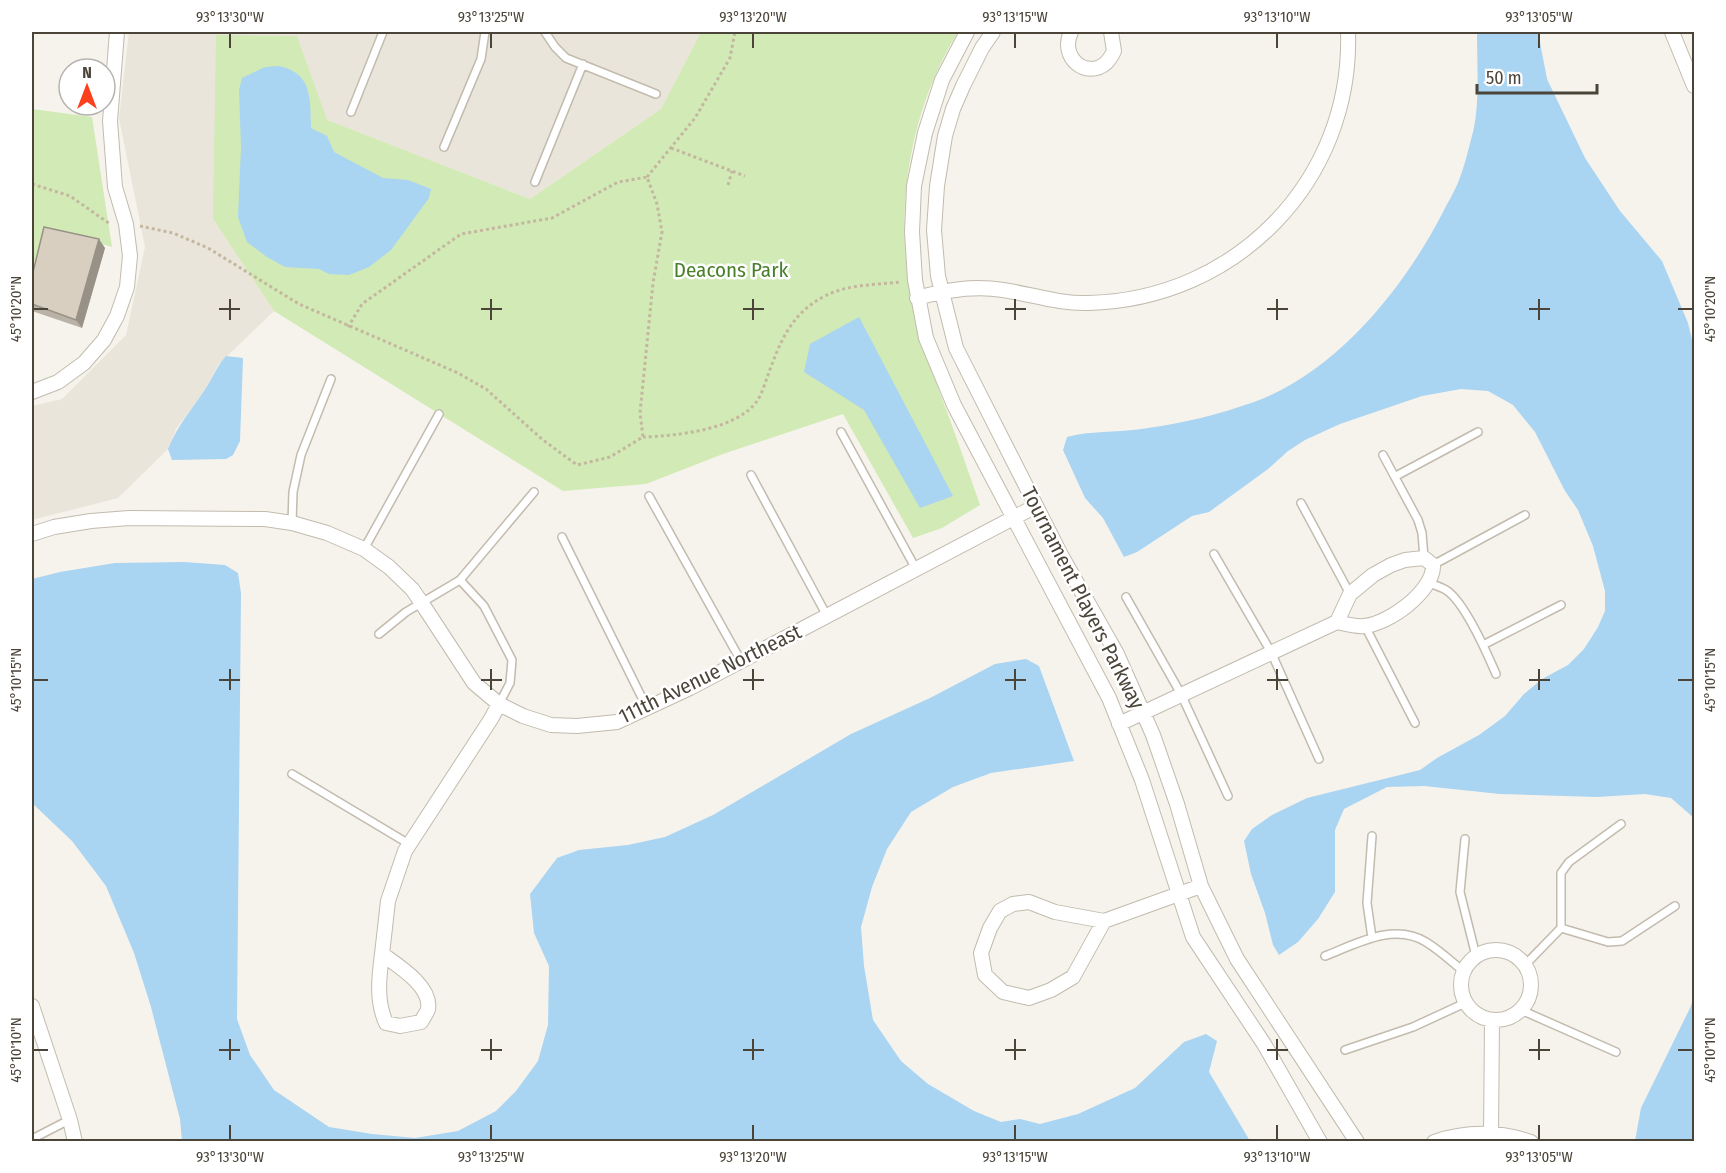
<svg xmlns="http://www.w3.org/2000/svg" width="1726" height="1173" viewBox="0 0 1726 1173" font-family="'Fira Sans Condensed',sans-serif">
	<rect width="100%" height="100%" fill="#f6f3ec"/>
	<path fill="#eae5da" d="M129,32H701L661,109L530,199L326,120L297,36L213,219L274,311L218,365L207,387L176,429L168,449L118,498L32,520V406L62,399L126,335L145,247L119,118Z"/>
	<path fill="#d2eab5" d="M701,32H958C910,109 894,208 911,296C918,329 929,362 940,393C954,430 967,468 980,505L942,528L913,538L843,414L723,454L646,484L563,491L274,311L213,219L216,35L297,36L327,120L530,199L661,109Z
		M32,109L92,117L112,247L46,228L32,270Z"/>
	<path fill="#a9d4f2" d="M1477,32H1538L1547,79L1585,158L1620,211L1662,261L1688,323L1694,348V818L1671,798L1645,794L1597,797L1500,794L1424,786L1387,787L1344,809L1335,830V892L1318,919L1298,942L1279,955L1273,945L1265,913L1251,874L1244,841L1252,829L1272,815L1307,798L1420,770L1437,758L1479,735L1505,716L1524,694L1542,679L1568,665L1584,649L1598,627L1605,611V591L1593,546L1578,510L1565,491L1535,432L1513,405L1488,391L1461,389L1422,396L1340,424L1305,440L1288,451L1268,469L1209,512L1192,516L1137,552L1124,557L1103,518L1085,498L1063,450L1067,437C1093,430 1121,433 1148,428C1184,423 1220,414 1254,402C1337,372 1404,288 1443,212C1448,202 1455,191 1459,180C1465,165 1469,147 1473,132C1480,104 1477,60 1477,32Z
		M279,66C313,73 310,100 311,128L327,136L334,152L383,178L408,180L431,189L429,198L391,250L369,267L349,275L329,274L319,269L285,267L267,257L247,242L238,217L241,147L239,90L242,78L265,67Z
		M859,317L953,496L920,508L864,410L804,372L810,344Z
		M226,356L243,358L240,441L233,455L226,459L172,460L168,449C177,426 192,409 206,388C213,377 217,366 226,356Z
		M184,562L225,565L238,573L241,593L237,1019L250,1055L274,1090L329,1127L372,1134L415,1138L458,1131L496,1111L516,1091L538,1061L548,1025L549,966L534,933L530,894L557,858L579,850L628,845L665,837L713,815L851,734L930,698L995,664L1026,659L1039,666L1074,761L991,773L953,787L911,812L887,849L872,887L861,927L864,966L873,1020L901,1061L928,1084L974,1111L1001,1122L1020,1119L1040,1124L1078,1114L1135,1088L1184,1042L1206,1034L1217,1041L1209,1072L1250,1141H182L180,1119L151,1007L134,953L106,886L72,841L32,803V579L60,572L115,563Z
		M1694,993V1141H1635L1641,1108L1691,1006Z"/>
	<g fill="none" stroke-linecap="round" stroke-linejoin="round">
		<g stroke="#c2bbae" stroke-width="10">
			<path id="lane" d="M545,32L555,47L566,58L656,94
				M351,112L383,32
				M444,147L481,59L485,32
				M535,182L583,64
				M841,432L916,569
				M1383,455L1418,520L1422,533L1424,558
				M751,475L827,616
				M1396,476L1478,432
				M649,496L741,661
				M1301,503L1350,594
				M292,523L293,492L301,455L331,379
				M562,537L647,708
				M364,549L439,414
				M1214,554L1271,652L1319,759
				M1433,565L1525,515
				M460,580L484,606L512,660L510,683L499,704
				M1429,583C1434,585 1441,587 1446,590C1465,602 1487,653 1496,674
				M1126,597L1181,694L1228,796
				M1365,626L1415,723
				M379,634L406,612L460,580L534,492
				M1483,645L1561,605
				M292,774L409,844
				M1465,839L1460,892L1476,956
				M1561,928L1608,942L1622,941L1675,906
				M1372,938L1367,903L1372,836
				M1325,956C1356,944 1394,922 1426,942C1439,950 1451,961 1463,971
				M1525,965L1561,928V873L1569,862L1621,824
				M1521,1010L1616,1052
				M1345,1050L1413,1027L1465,1003
				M32,1139L69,1120"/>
		</g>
		<g stroke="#c2bbae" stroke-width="16">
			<path id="street" d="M967,32L942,80L925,133L914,186L912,232L915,280L926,338L954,405L1109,698L1142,780L1193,937L1264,1044L1320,1142
				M993,32L982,48L963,86L953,109L945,136L937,186L934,230L938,276L956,348L1061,555L1117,654L1153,735L1177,804L1201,886L1237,959L1357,1142
				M1071,32C1059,57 1086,80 1106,63C1109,60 1112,55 1114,51L1111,32
				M1672,32L1694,86
				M917,298C945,290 973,285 1003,290C1031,294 1059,304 1088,303C1236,300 1353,180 1348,32
				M32,392L58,382L84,363L104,340L117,316L127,287L130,256L126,224L115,187L110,121L117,32
				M32,534L54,527L91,521L129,518L265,519L292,523L327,533L364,549L389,567L412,589L421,602L474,683L499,704L523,716L551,725L577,726L617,722L690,688L1036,506
				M1424,558L1433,565C1434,591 1389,624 1364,626C1355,627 1346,624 1337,622L1350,594L1373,575L1391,565L1405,560Z
				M1119,724L1337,622
				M1029,902L1055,912L1104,921L1073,977L1051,990L1029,998L1003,992L985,975L981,953L990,928L1000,911L1013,904Z
				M1104,921L1201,886
				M1461 985a35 35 0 1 1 70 0a35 35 0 1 1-70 0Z
				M382,954L388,901L405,851L491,719L499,704
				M382,954C397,965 432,986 428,1009C427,1013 423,1018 421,1022L400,1026L386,1023C376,1001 379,977 382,954Z
				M32,1006L70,1120L75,1142
				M1491,1134L1492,1020
				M1434,1142C1465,1131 1500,1131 1531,1142"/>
		</g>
		<path stroke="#c4b79f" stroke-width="3" stroke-dasharray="3 3" stroke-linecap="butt" d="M671,148L745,176
			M647,177L695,118L730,58L735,32
			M32,184L70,196L110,224
			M728,185L732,171
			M140,226L173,233L208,248L299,304L458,373L486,389L543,440L577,465L610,457L643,437L640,413L653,283L662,232L657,204L647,177L618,182L552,218L461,234L362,304L348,327
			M643,437C675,436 737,430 757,401C762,394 765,383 768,375C780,342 791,313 825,296C848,284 876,285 901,282"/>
		<use href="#lane" stroke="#fff" stroke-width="7"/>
		<use href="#street" stroke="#fff" stroke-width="14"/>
	</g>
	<path fill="#bab2a6" d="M105,248L82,328L32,311V276Z"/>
	<path fill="#979187" d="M99,239L105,248L82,328L76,320Z"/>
	<path fill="#d8cfc1" stroke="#979187" stroke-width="1.5" d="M44,227L99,239L76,320L32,304V276Z"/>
	<path fill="none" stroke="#4b4439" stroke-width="2" d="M230,33V48M491,33V48M753,33V48M1015,33V48M1277,33V48M1539,33V48M230,299V320M491,299V320M753,299V320M1015,299V320M1277,299V320M1539,299V320M33,309H48M219,309H240M481,309H502M743,309H764M1005,309H1026M1267,309H1288M1529,309H1550M1678,309H1693M230,669V690M491,669V690M753,669V690M1015,669V690M1277,669V690M1539,669V690M33,680H48M219,680H240M481,680H502M743,680H764M1005,680H1026M1267,680H1288M1529,680H1550M1678,680H1693M230,1039V1060M491,1039V1060M753,1039V1060M1015,1039V1060M1277,1039V1060M1539,1039V1060M33,1050H48M219,1050H240M481,1050H502M743,1050H764M1005,1050H1026M1267,1050H1288M1529,1050H1550M1678,1050H1693M230,1125V1140M491,1125V1140M753,1125V1140M1015,1125V1140M1277,1125V1140M1539,1125V1140"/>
	<g text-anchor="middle" stroke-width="5" stroke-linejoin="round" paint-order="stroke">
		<g font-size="21" fill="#4a7f2a" stroke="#fff">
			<text x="731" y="277">Deacons Park</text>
		</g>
		<g font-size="21" fill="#4b4439" stroke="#fff">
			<text transform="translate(1083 598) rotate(63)" y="7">Tournament Players Parkway</text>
			<text transform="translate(710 674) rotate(-26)" y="7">111th Avenue Northeast</text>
		</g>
	</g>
	<rect width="1726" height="1173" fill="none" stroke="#ffffff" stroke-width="66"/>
	<g transform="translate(87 87)"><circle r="28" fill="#ffffff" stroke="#b7b4b0" stroke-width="1.5"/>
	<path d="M0-4.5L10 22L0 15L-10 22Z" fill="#fc3f1d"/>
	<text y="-9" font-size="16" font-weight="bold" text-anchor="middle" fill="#4b4439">N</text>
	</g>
	<path d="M1477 84v9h120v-9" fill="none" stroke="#4b4439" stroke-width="3"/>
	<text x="1486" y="84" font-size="18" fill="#4b4439" stroke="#ffffff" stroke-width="4.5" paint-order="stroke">50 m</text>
	<rect x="33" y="33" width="1660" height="1107" fill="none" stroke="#4b4439" stroke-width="2"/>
	<g font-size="15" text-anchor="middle" fill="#4b4439">
		<text x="230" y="22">93°13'30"W</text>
		<text x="491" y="22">93°13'25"W</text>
		<text x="753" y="22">93°13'20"W</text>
		<text x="1015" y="22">93°13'15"W</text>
		<text x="1277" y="22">93°13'10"W</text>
		<text x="1539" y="22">93°13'05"W</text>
		<text transform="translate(16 309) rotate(-90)" y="5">45°10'20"N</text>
		<text transform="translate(1710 309) rotate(-90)" y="5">45°10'20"N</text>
		<text transform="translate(16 680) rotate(-90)" y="5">45°10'15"N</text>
		<text transform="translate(1710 680) rotate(-90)" y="5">45°10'15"N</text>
		<text transform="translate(16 1050) rotate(-90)" y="5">45°10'10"N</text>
		<text transform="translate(1710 1050) rotate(-90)" y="5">45°10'10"N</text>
		<text x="230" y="1162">93°13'30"W</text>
		<text x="491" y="1162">93°13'25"W</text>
		<text x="753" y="1162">93°13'20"W</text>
		<text x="1015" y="1162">93°13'15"W</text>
		<text x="1277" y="1162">93°13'10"W</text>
		<text x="1539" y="1162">93°13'05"W</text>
	</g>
</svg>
